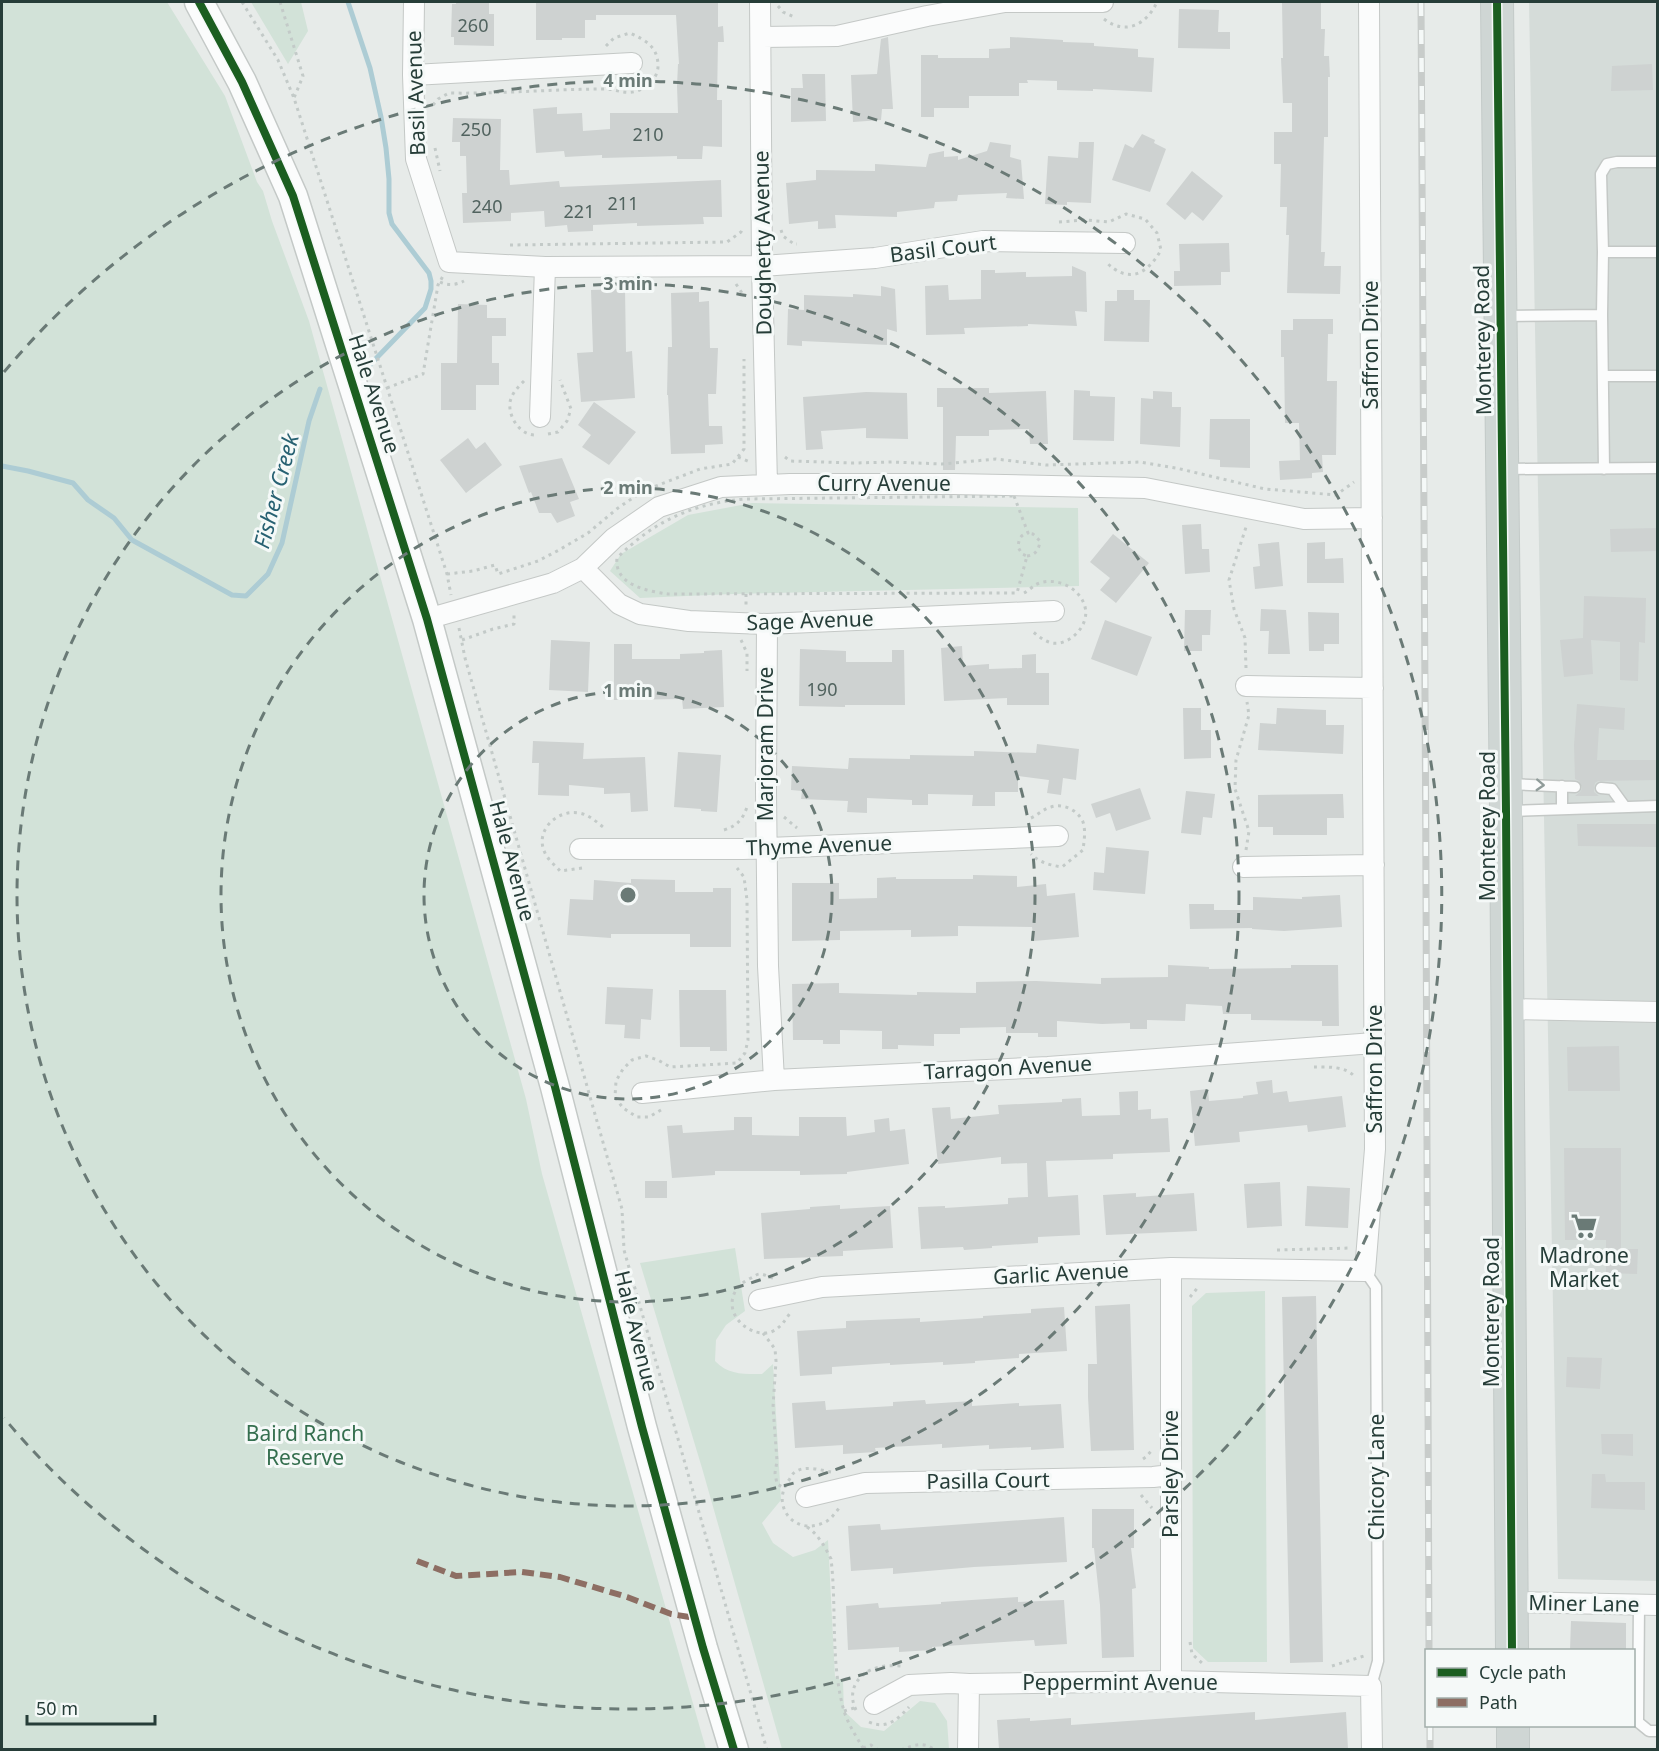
<svg xmlns="http://www.w3.org/2000/svg" width="1659" height="1751" viewBox="0 0 1659 1751" font-family="'Noto Sans',sans-serif">
	<rect width="100%" height="100%" fill="#e7ebe9"/>
	<path fill="#d5dcd9" d="M1529,2H1657V1581L1558,1579Z"/>
	<path fill="#d2e2d8" d="M2,2H167L225,96L257,182L263,191L272,221L309,321L526,1099L542,1174L706,1749H2Z
		M251,2H301L308,31L288,64Z
		M752,503L1078,508L1079,586L733,594L640,598L610,571L621,554L688,515Z
		M735,1248L745,1311L726,1325L716,1340L715,1361C728,1375 744,1374 762,1374L773,1364L781,1500L762,1523L773,1543L793,1557L815,1550L828,1540L835,1677L843,1681L844,1711L861,1727L884,1731L920,1701L935,1703L947,1721L949,1749H782L702,1468L640,1263Z
		M1265,1291L1267,1662H1208L1193,1648L1192,1306L1206,1293Z"/>
	<g fill="none" stroke-linecap="round" stroke-linejoin="round">
		<path stroke="#adccd4" stroke-width="5" d="M348,2L370,68L381,117L386,148L389,179V213L392,224L429,273L431,281V289L425,308L361,374
			M2,466L28,471L73,483L88,500L114,518L132,540L232,595L246,596L268,574L282,543L309,421L320,389"/>
	</g>
	<path fill="#ced2d1" d="M456,2H489V14H494V46L454,45V37H451L452,4H456Z
		M536,2H718V27L723,26L724,42H718L717,100H722V147L703,146L702,159H677V156L602,158V155L565,157L564,151L536,153L533,109L557,107V114L582,113L583,131L610,129V113H678L677,86L678,64H679L676,15H596V20H585V38H562V40H536Z
		M1282,3H1321V29H1325L1324,56H1329L1330,77H1328V137H1324L1321,252H1325L1324,266H1341L1340,294L1287,293L1289,235H1286L1287,207H1280L1281,164H1274V132H1292V103H1283L1281,58H1283Z
		M1179,9L1219,10L1218,32H1230V49L1178,48Z
		M888,37L893,109H882L881,120L853,122L851,75L877,74L881,39Z
		M1010,37L1063,40V42L1094,43V46L1138,49V57L1154,58L1152,92L1093,89V91L1057,90V81L1027,80L1028,83H1019V96H969V108H934V117H921V55H938V58H989V49L1010,48Z
		M1652,64L1653,90L1611,91L1612,66Z
		M802,74H825L826,121L791,122V88H803Z
		M453,118L501,119L500,170H509L510,185L559,181L560,187L721,180L722,217H703L704,224L637,226V223L593,225V231L568,232L567,225L545,227L544,211L511,213V221L463,223L462,193H467L466,156H460V142H452Z
		M1142,134L1155,140L1154,143L1166,149L1150,192L1112,180L1125,144L1133,148Z
		M990,142L1011,145L1010,157L1021,160L1024,199L1006,198L1007,193L958,195L957,201L935,202L934,208L897,212V217L835,215L836,228L818,229V221L789,224L786,183L816,180V170L875,171V164L926,167L929,154L944,151V157L958,156V160L987,151Z
		M1079,142H1094L1091,203L1067,202V205L1045,204L1048,156L1078,158Z
		M1192,171L1223,196L1203,221L1192,212L1185,220L1166,204Z
		M1229,243L1230,272H1221V285L1174,286V271H1180L1179,244Z
		M1072,266L1086,272L1087,312L1075,311L1077,326L1028,324V326L964,328L965,334L926,335L925,286L948,285L949,300L981,299V270H995V273L1026,272V277L1072,276Z
		M881,286L895,289L897,332L887,329V345L802,341V346L787,345L788,309L804,310V295L853,297V294L881,296Z
		M625,289L626,352L632,351L635,398L581,402L577,353L593,352L591,290Z
		M1117,290H1134V300H1150L1149,342L1104,341L1105,301H1117Z
		M699,292V302L709,301L710,348H718L716,394H708L709,426H722L723,444L705,445V453L671,454L668,395H667L668,347H672L671,293Z
		M458,304L487,305V318H506V336H492V363H499V385H476V410H441V363H457Z
		M1293,319H1333V334H1328L1327,381H1337L1336,455H1322L1323,472L1312,473V478L1280,480L1279,461L1300,460L1299,423H1285L1284,357H1281V330H1293Z
		M937,388H989V393L1046,391L1048,444H1030L1029,429L989,430V436H956L955,470H943V407H937Z
		M1074,390L1090,391V396L1115,397L1114,441L1073,440Z
		M1153,391L1172,392V407H1181L1180,447L1140,444L1141,398L1153,399Z
		M866,392L907,393L908,439L866,438V428L821,431L823,449L806,450L803,397Z
		M594,402L636,432L609,465L582,447L591,435L578,425Z
		M1210,419H1250V468L1220,467V460L1209,459Z
		M468,438L476,449L485,442L502,465L466,493L440,460Z
		M562,458L579,499L570,502L575,516L557,523L551,513H539L531,492L529,493L519,466Z
		M1201,524L1202,549H1209L1210,572L1185,574L1182,525Z
		M1658,528V551L1611,552L1610,529Z
		M1113,534L1149,563L1116,603L1100,590L1110,578L1090,562Z
		M1279,542L1283,586L1255,589L1253,567L1260,566L1258,544Z
		M1325,542V559L1343,558L1344,583H1307V543Z
		M1584,596L1646,598L1645,643L1639,642L1638,681L1620,680V642L1591,640L1593,674L1564,677L1560,640L1583,638Z
		M1261,609L1286,610L1290,654H1268L1269,631H1260Z
		M1185,610H1211L1210,635H1202V651H1184Z
		M1308,612L1339,613V644H1324V651H1309Z
		M1105,620L1152,637L1137,676L1091,659Z
		M551,640L590,642L588,692L549,690Z
		M614,644H632V659H680V654L704,653V651L722,650L724,707L683,709L682,699L614,700Z
		M962,646L963,666L989,664V669L1022,668V655L1036,654V673H1049V705H1007V698L944,701L941,648Z
		M800,649L846,651V662H892V650H904L905,705H845V707L799,706Z
		M1577,704L1625,708L1624,730L1599,728L1597,760H1658V780L1598,781L1595,783L1594,788V792L1599,796H1575L1581,791L1582,787L1579,781L1575,779L1574,745Z
		M1183,708H1201V730H1211V758L1184,759Z
		M1277,708L1326,710V725H1344L1343,754L1258,750L1260,723L1276,724Z
		M533,741L584,743L583,759L645,757L648,811L631,812L630,793L604,794V788L569,785V796L538,795L539,763H532Z
		M1037,744L1079,749L1076,780L1063,778L1061,795L1047,793L1049,780L1018,776V792H995V806H972L973,795L928,794V805H912V800L867,798V813L847,812L848,801L801,799L802,791L791,790L792,766L848,769L849,758L910,759V755L974,756V751L1036,753Z
		M678,752L721,755L717,812L701,811V809L674,807Z
		M1140,788L1151,819L1116,831L1110,813L1096,818L1091,804Z
		M1186,791L1215,794L1212,818L1203,817L1201,835L1181,833Z
		M1343,794L1344,818H1327V835H1273V827H1258V795Z
		M1577,824H1658V847L1578,846Z
		M1106,847L1149,851L1145,894L1093,890L1094,872L1104,873Z
		M973,875L1017,876V887L1046,884L1047,896L1075,893L1079,937L1034,941L1032,927L958,926V936L911,937V930L840,931V940L792,941V883H839V899L877,898V878L896,877V879H973Z
		M631,879L675,880V892H713V888H731V947H690V934H611V938L567,935L570,899L593,900L594,880L631,883Z
		M1340,895L1342,927L1284,931L1252,929V928L1190,929L1189,904H1214V910H1253V897L1302,899V897Z
		M1168,965L1209,967V969L1291,968V965H1338L1339,1026H1322V1021L1251,1020V1014H1223L1222,1006L1186,1004L1185,1021L1147,1020V1029H1130V1023L1102,1024L1057,1021V1037H1038V1033H1006V1027L960,1028V1034H934V1046L898,1045V1049H882V1031L840,1030V1044H823V1040H793L792,984L839,983V993L917,995V992L976,993V982L1036,981L1101,984V978L1168,977Z
		M607,987L653,989L651,1020L641,1019L640,1039L624,1038L625,1025L605,1024Z
		M679,990H726L727,1051H710V1047H680Z
		M1619,1046L1620,1091H1568L1567,1047Z
		M1272,1080L1273,1093L1287,1091L1289,1102L1342,1096L1346,1127L1308,1132L1307,1125L1239,1132L1240,1142L1195,1146L1190,1091L1208,1089L1209,1101L1243,1098V1096L1258,1094L1256,1082Z
		M1138,1091V1110L1151,1109V1119L1168,1118L1170,1152L1113,1154V1159L1046,1161L1048,1197L1078,1195L1080,1235L1038,1237V1243L992,1246V1248L964,1250L963,1247L921,1249L918,1207L945,1206V1208L1008,1204V1198L1028,1197L1027,1163L1001,1164V1157L938,1164L932,1108L950,1107L951,1119L999,1114L998,1105L1062,1102V1099L1081,1098L1082,1116L1120,1115L1119,1092Z
		M734,1117H752V1135L799,1136V1117H846L847,1136L875,1132L874,1120L889,1118L890,1131L905,1129L909,1164L847,1172V1174L800,1175V1171H715V1175L672,1178L667,1126L682,1125L683,1133L734,1130Z
		M1564,1148H1621V1249H1638L1637,1274L1606,1273V1240H1565Z
		M645,1181H667V1198H645Z
		M1280,1182L1282,1226L1247,1228L1244,1184Z
		M1307,1186L1350,1188L1348,1228L1305,1226Z
		M1136,1193V1197L1194,1193L1197,1231L1106,1235L1103,1195Z
		M840,1205V1209L890,1206L893,1248L843,1251V1256L764,1259L761,1213L810,1209V1207Z
		M1316,1296L1323,1662L1290,1663L1282,1297Z
		M1130,1304L1134,1450L1091,1451L1088,1397V1364H1097L1095,1306Z
		M1064,1307L1067,1351L1019,1354V1358L975,1361V1363L943,1365V1362L890,1365V1363L832,1367V1374L800,1376L797,1331L846,1328V1321L920,1318V1322L983,1318V1316L1031,1313V1309Z
		M1567,1357L1602,1358L1600,1389L1566,1387Z
		M925,1400L926,1404L972,1401V1406L1019,1403V1406L1061,1404L1064,1448L1031,1450V1447L989,1449V1445L942,1448V1444L875,1448L876,1452L843,1454V1445L795,1448L792,1403L825,1401L826,1410L893,1406V1402Z
		M1601,1434H1633V1456L1602,1454Z
		M1592,1474H1605L1606,1482H1645V1510L1591,1508Z
		M1092,1509H1134V1548H1131L1136,1588L1132,1589L1134,1657L1102,1658L1100,1605L1094,1548H1092Z
		M1064,1517L1067,1562L974,1567L893,1574V1568L851,1571L848,1526L880,1524L881,1530Z
		M1018,1597V1602L1064,1600L1067,1644L1035,1646L1034,1640L932,1647V1650L899,1652V1647L848,1650L846,1606L878,1603L879,1608L941,1604V1602Z
		M1571,1621L1626,1623V1650H1570Z
		M1255,1712V1720L1346,1712L1348,1749H999L997,1720L1030,1718V1721L1071,1718V1725Z"/>
	<g fill="none" stroke-linecap="round" stroke-linejoin="round">
		<g stroke="#c4c8c6" stroke-width="13">
			<path id="service" d="M1603,252H1658
				M1602,315L1604,469
				M1504,316L1602,315L1603,252L1601,174L1607,164L1617,162H1658
				M1603,376H1658
				M1505,469L1658,468
				M1509,784L1575,787
				M1562,786V809
				M1601,788L1612,789L1625,807
				M1509,811L1658,806
				M1365,1271L1376,1287L1378,1661L1371,1686
				M1639,1605L1638,1722L1649,1731H1658"/>
		</g>
		<g stroke="#c4c8c6" stroke-width="22">
			<path id="minor" d="M414,2L413,75L416,159L449,262L545,267L762,266L875,258L983,241L1125,243
				M760,2L762,266L767,485
				M761,37L837,36L927,16L1005,2H1103
				M413,75L632,63
				M540,417L545,267
				M583,568L619,604L640,614L689,621L767,624L1054,611
				M427,619L553,583L583,568L614,538L659,507L721,487L790,484H953L1145,488L1304,519L1372,518
				M767,624L766,792L768,966L774,1080
				M1246,686L1373,688
				M580,849H743L1058,836
				M1243,867L1374,865
				M1507,1009L1658,1012
				M642,1093L774,1080L1048,1067L1374,1043
				M1171,1268V1681
				M759,1300L822,1287L1171,1268L1365,1271L1375,1149L1369,2
				M806,1497L865,1483L1153,1477L1171,1475
				M1511,1602L1658,1605
				M874,1704L909,1685L951,1683L969,1684L1171,1681L1371,1686L1372,1750
				M968,1750L969,1684"/>
		</g>
		<g stroke="#c4c9c7" stroke-width="31">
			<path id="secondary" d="M199,2L242,82L293,196L427,619L555,1087L642,1427L703,1648L734,1750"/>
		</g>
		<g stroke="#c3cac8" stroke-width="34">
			<path id="primary" d="M1497,2L1506,811L1512,1650
				M1513,1726V1750"/>
		</g>
		<path stroke="#c3cac8" stroke-width="3" stroke-dasharray="3 4.5" stroke-linecap="butt" d="M242,2L278,60L294,98L447,574L451,595
			M280,2L303,76L294,98
			M778,6L783,12L794,17
			M1104,19C1126,36 1147,24 1157,2
			M433,105L438,99L449,93C501,94 553,89 605,89C617,89 625,95 637,91C648,87 659,77 658,64C657,46 645,40 630,33L614,38L605,47
			M435,148L440,171
			M1059,222L1085,220L1109,222L1126,214L1145,219L1157,233L1161,250C1147,275 1128,284 1106,262
			M781,230L783,236L794,244H797
			M510,245L727,242L741,232L743,227
			M440,282C448,286 456,285 464,281
			M736,284L744,296
			M524,381C518,387 512,393 510,402C508,417 520,435 535,435
			M387,388L423,374L438,285L443,276
			M548,434L558,432L567,421L571,409L560,380
			M738,457L750,462
			M785,457L790,461L854,463L892,462L942,464L996,459L1046,465L1140,462L1176,468L1265,489L1336,495L1354,482
			M1014,496L1028,533C1020,535 1019,539 1018,547L1022,554L1027,556L1017,593L668,594C647,591 614,585 617,558C654,521 692,504 744,499Z
			M1027,556C1036,555 1039,549 1040,541L1033,534L1028,533
			M447,574L473,571L495,565L498,574L538,561L559,550L588,533L618,508L643,491L700,469L732,464L744,449V359
			M1024,593C1028,591 1032,587 1035,585C1054,575 1080,587 1085,607C1090,625 1070,646 1052,643C1044,641 1038,636 1032,631
			M746,594V607
			M459,628L465,658L622,1209L624,1250L767,1750
			M462,640L493,629L514,624V614L516,613
			M741,640L747,653V671
			M1246,668L1245,638L1234,609L1229,580L1247,524
			M784,817L797,828
			M1031,818C1038,815 1043,809 1051,807C1063,803 1078,810 1083,822C1086,831 1084,841 1083,850L1062,867C1050,865 1040,863 1031,854
			M724,830C737,826 743,819 747,807
			M1246,850L1249,831L1235,789L1236,760L1249,715L1247,702
			M582,868L560,871C556,866 548,860 545,853C534,831 557,809 579,813C591,815 598,824 606,829
			M1314,1067C1328,1067 1346,1066 1355,1077
			M661,1110L649,1117H637L623,1108L615,1097L616,1081L623,1069L632,1060L646,1056L658,1060L670,1067L737,1063L745,1053L748,1040L747,900L744,877L737,868
			M1277,1250L1351,1248
			M773,1278C770,1277 763,1274 760,1274C756,1274 754,1277 751,1278C724,1290 727,1320 753,1331C758,1333 766,1334 771,1332C781,1328 785,1320 791,1312
			M1190,1297L1199,1286
			M763,1333L775,1349L776,1361L773,1407L777,1461L775,1473L777,1484L784,1488
			M1143,1459L1146,1457L1153,1449
			M831,1472C820,1470 805,1465 795,1472C792,1474 791,1477 789,1480C770,1505 794,1536 823,1523C830,1521 835,1513 840,1507
			M1141,1495L1152,1508
			M807,1527C818,1534 825,1547 831,1559C837,1609 830,1662 844,1711C848,1724 856,1736 863,1748
			M1190,1642L1192,1654L1203,1664
			M1332,1666L1364,1656V1657
			M856,1710C846,1690 859,1671 880,1667C887,1665 897,1666 904,1666
			M844,1711L854,1708
			M869,1722C887,1730 898,1719 909,1707
			M863,1748L871,1745L878,1750
			M901,1750C914,1745 923,1741 935,1750"/>
		<use href="#service" stroke="#fbfcfc" stroke-width="10"/>
		<use href="#minor" stroke="#fbfcfc" stroke-width="20"/>
		<use href="#secondary" stroke="#fbfcfc" stroke-width="28"/>
		<use href="#primary" stroke="#cfd6d4" stroke-width="32"/>
		<g stroke="#c8ccca" stroke-width="7">
			<path id="rail" d="M1421,2C1426,551 1426,1101 1429,1650
				M1430,1726V1750"/>
		</g>
		<use href="#rail" stroke="#f5f9f8" stroke-width="4.5" stroke-dasharray="14" stroke-linecap="butt"/>
		<path stroke="#8d6e63" stroke-width="6" stroke-dasharray="12 6" stroke-linecap="butt" d="M417,1561L456,1576L522,1572L560,1577L627,1597L671,1614L695,1618"/>
		<g stroke="#f5f9f8" stroke-width="11">
			<path id="cycleway" d="M199,2L242,82L293,196L427,619L555,1087L642,1427L703,1648L734,1750
				M1497,2L1506,811L1512,1650"/>
		</g>
		<use href="#cycleway" stroke="#1b5e20" stroke-width="8"/>
	</g>
	<defs><path id="oneway-chevron" d="M-2-3.5L2.5 0L-2 3.5" fill="none" stroke-width="1.6" stroke-linecap="round" stroke-linejoin="round" transform="scale(1.5)"/></defs>
	<use stroke="#909c9a" href="#oneway-chevron" transform="translate(1540 785) rotate(3)"/>
	<g fill="none" stroke="#6a7a76" stroke-width="3" stroke-dasharray="10 8">
		<circle cx="628" cy="895" r="204"/>
		<circle cx="628" cy="895" r="407"/>
		<circle cx="628" cy="895" r="611"/>
		<path d="M4 372A814 814 0 1 1 4 1418"/>
	</g>
	<defs>
		<g id="supermarket-bare" transform="scale(2.07)"><path d="M-6-5.5h2.5l.6 2H6L4.5 2H-2.5L-4.4-4H-6ZM-1.5 3.2a1.3 1.3 0 1 0 .1 0ZM3 3.2a1.3 1.3 0 1 0 .1 0Z" fill="#6a7a76" stroke="#f5f9f8" stroke-width="2.5" paint-order="stroke"/></g>
	</defs>
	<g fill-rule="evenodd">
		<use href="#supermarket-bare" x="1584" y="1226"/>
	</g>
	<g text-anchor="middle" stroke-width="6" stroke-linejoin="round" paint-order="stroke">
		<g font-size="18" fill="#51635f">
			<text x="473" y="32">260</text>
			<text x="476" y="136">250</text>
			<text x="648" y="141">210</text>
			<text x="623" y="210">211</text>
			<text x="487" y="213">240</text>
			<text x="579" y="218">221</text>
			<text x="822" y="696">190</text>
		</g>
		<g font-size="21" fill="#263d38" stroke="#f5f9f8">
			<text transform="translate(416 93) rotate(-92)" y="7">Basil Avenue</text>
			<text transform="translate(763 243) rotate(-91)" y="7">Dougherty Avenue</text>
			<text transform="translate(943 249) rotate(-7)" y="7">Basil Court</text>
			<text transform="translate(1483 340) rotate(-91)" y="7">Monterey Road</text>
			<text transform="translate(1371 345) rotate(-90)" y="7">Saffron Drive</text>
			<text transform="translate(374 394) rotate(72)" y="7">Hale Avenue</text>
			<text x="884" y="491">Curry Avenue</text>
			<text transform="translate(810 621) rotate(-2)" y="7">Sage Avenue</text>
			<text transform="translate(766 744) rotate(-90)" y="7">Marjoram Drive</text>
			<text transform="translate(1488 826) rotate(-90)" y="7">Monterey Road</text>
			<text transform="translate(819 846) rotate(-2)" y="7">Thyme Avenue</text>
			<text transform="translate(512 861) rotate(75)" y="7">Hale Avenue</text>
			<text transform="translate(1008 1068) rotate(-3)" y="7">Tarragon Avenue</text>
			<text transform="translate(1375 1069) rotate(-90)" y="7">Saffron Drive</text>
			<text transform="translate(1061 1274) rotate(-3)" y="7">Garlic Avenue</text>
			<text transform="translate(1492 1312) rotate(-90)" y="7">Monterey Road</text>
			<text transform="translate(636 1331) rotate(76)" y="7">Hale Avenue</text>
			<text transform="translate(1171 1474) rotate(-90)" y="7">Parsley Drive</text>
			<text transform="translate(1377 1477) rotate(-90)" y="7">Chicory Lane</text>
			<text transform="translate(988 1481) rotate(-1)" y="7">Pasilla Court</text>
			<text transform="translate(1584 1604) rotate(1)" y="7">Miner Lane</text>
			<text x="1120" y="1690">Peppermint Avenue</text>
		</g>
		<g font-size="21" fill="#263d38" stroke="#f5f9f8">
			<text x="1584" y="1263">Madrone<tspan x="1584" dy="24">Market</tspan></text>
		</g>
		<g font-size="21" fill="#356f4f" stroke="#f5f9f8">
			<text x="305" y="1441">Baird Ranch<tspan x="305" dy="24">Reserve</tspan></text>
		</g>
		<g font-size="22" font-style="italic" fill="#276172" stroke="#f5f9f8">
			<text transform="translate(276 491) rotate(-75)" y="8">Fisher Creek</text>
		</g>
	</g>
	<circle cx="628" cy="895" r="9" fill="#6a7a76" stroke="#f5f9f8" stroke-width="3"/>
	<g font-size="18" text-anchor="middle" font-weight="bold" fill="#6a7a76" stroke="#f5f9f8" stroke-width="6" stroke-linejoin="round" paint-order="stroke">
		<text x="628" y="87">4 min</text>
		<text x="628" y="290">3 min</text>
		<text x="628" y="494">2 min</text>
		<text x="628" y="697">1 min</text>
	</g>
	<rect width="1659" height="1751" fill="none" stroke="#263d38" stroke-width="6"/>
	<rect x="1425" y="1649" width="210" height="78" fill="#f5f9f8" stroke="#a2aeab" stroke-width="1.5"/>
	<rect x="1437" y="1668" width="30" height="9" fill="#1b5e20" stroke="#a2aeab" stroke-width="1.5"/>
	<text x="1479" y="1679" font-size="18" fill="#263d38">Cycle path</text>
	<rect x="1437" y="1698" width="30" height="9" fill="#8d6e63" stroke="#a2aeab" stroke-width="1.5"/>
	<text x="1479" y="1709" font-size="18" fill="#263d38">Path</text>
	<path d="M27 1715v9h128v-9" fill="none" stroke="#263d38" stroke-width="3"/>
	<text x="36" y="1715" font-size="18" fill="#263d38" stroke="#f5f9f8" stroke-width="4.5" paint-order="stroke">50 m</text>
</svg>
